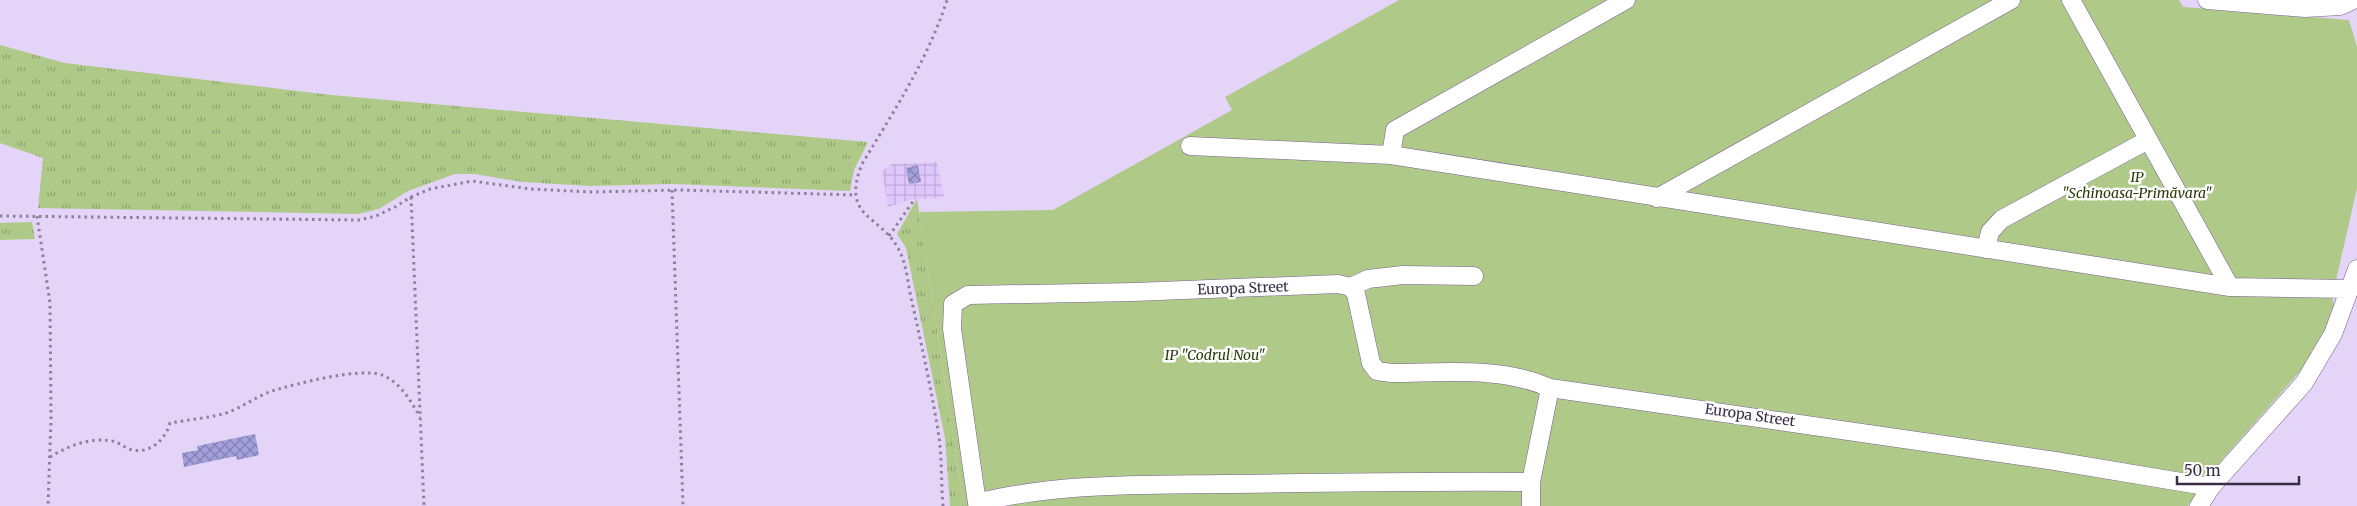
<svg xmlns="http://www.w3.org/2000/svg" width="2357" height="506" viewBox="0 0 2357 506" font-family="Merriweather,serif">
	<defs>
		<pattern id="industrial-grid" width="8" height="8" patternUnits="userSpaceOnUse" patternTransform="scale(1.25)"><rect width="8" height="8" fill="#e0c7fc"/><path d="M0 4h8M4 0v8" fill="none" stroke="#c1abd9"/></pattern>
		<pattern id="grass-tufts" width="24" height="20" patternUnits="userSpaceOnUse" patternTransform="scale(1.25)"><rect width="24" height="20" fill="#afca88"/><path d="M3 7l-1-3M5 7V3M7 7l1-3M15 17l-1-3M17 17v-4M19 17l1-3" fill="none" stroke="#8fa471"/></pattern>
		<pattern id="building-cross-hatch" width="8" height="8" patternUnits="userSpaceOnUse" patternTransform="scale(1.25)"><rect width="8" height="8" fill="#a29fda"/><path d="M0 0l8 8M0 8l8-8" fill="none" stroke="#8582b2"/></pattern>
	</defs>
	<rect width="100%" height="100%" fill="#e4d4f7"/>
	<path fill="url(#industrial-grid)" d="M937,162L944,197L910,200L888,207L882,171L892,164Z"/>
	<path fill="url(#grass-tufts)" d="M0,45L65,63L331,95L868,142L854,170L850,191L672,184L590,186L523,182L474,174H455L408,191L379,209L358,214L38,208L43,158L0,143Z
		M917,199L919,212L964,506H950L945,438L906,248L897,234Z
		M32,222L35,239L0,240V223Z"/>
	<path fill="#afca88" d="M1399,0H2179L2183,7L2349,20L2357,47V188L2332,298L2335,307L2333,313L2310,360L2207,477L2188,506H964L919,212L1053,210L1232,110L1225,97Z"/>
	<path fill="url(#building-cross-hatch)" d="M918,165L921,182L909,184L906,168Z
		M255,434L259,455L237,460L236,456L184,467L182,453L198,450L197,446Z"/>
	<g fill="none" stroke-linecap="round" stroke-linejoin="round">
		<g stroke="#785e93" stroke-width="19">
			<path id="street" d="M2071,0L2230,287
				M2207,0L2305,8L2340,6L2353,0
				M1190,146L1391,155L2230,287L2348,289
				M1391,155L1395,130L1626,0
				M1657,198L2011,0
				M1986,249L1990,232L2002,219L2148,140
				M1351,287L1356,294L1371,363L1377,371L1391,373C1444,373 1501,366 1550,388L2055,461L2211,487
				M977,503L952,329L953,304L968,295L1134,292L1338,284L1351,287L1368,279L1403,275L1474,276
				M978,506L977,503C1054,483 1142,485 1221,484C1325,483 1428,481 1531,482
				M1531,506V482L1550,388
				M2199,506L2211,487L2304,383L2333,334L2357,269"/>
		</g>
		<path stroke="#8d809d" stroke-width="3" stroke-dasharray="2.5 4" stroke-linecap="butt" d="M672,190L683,506
			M411,197L424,506
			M0,216L359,220L376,216L395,207L411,197L430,189L472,181L531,189L591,192L680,190L856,195
			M37,216L50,303L51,419L48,506
			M889,236L914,200
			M50,457C68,446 90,437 112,441C119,442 126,449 133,450C151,454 166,438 170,423C188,420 206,418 223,414C240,409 255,397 272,391C295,384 360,367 382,375C400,382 411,401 420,417
			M943,506C941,483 942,460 939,437C932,392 922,347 912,302C908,286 907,265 899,250C881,214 840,219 862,164C894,111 928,59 947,0"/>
		<use href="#street" stroke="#fff" stroke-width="18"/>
	</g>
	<g text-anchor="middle" stroke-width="5" stroke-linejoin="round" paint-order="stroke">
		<g font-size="14" font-style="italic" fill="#2a3a06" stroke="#fdfdfd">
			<text x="2137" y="182">IP<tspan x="2137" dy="16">"Schinoasa-Primăvara"</tspan></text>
			<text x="1215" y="360">IP "Codrul Nou"</text>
		</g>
		<g font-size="14" fill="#382d44" stroke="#fdfdfd">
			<text transform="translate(1243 288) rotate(-2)" y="5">Europa Street</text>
			<text transform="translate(1750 415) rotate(8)" y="5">Europa Street</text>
		</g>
	</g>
	<path d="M2177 476v8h122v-8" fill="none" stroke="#382d44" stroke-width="2.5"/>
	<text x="2184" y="476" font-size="15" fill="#382d44" stroke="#fdfdfd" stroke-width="4" paint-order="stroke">50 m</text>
</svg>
